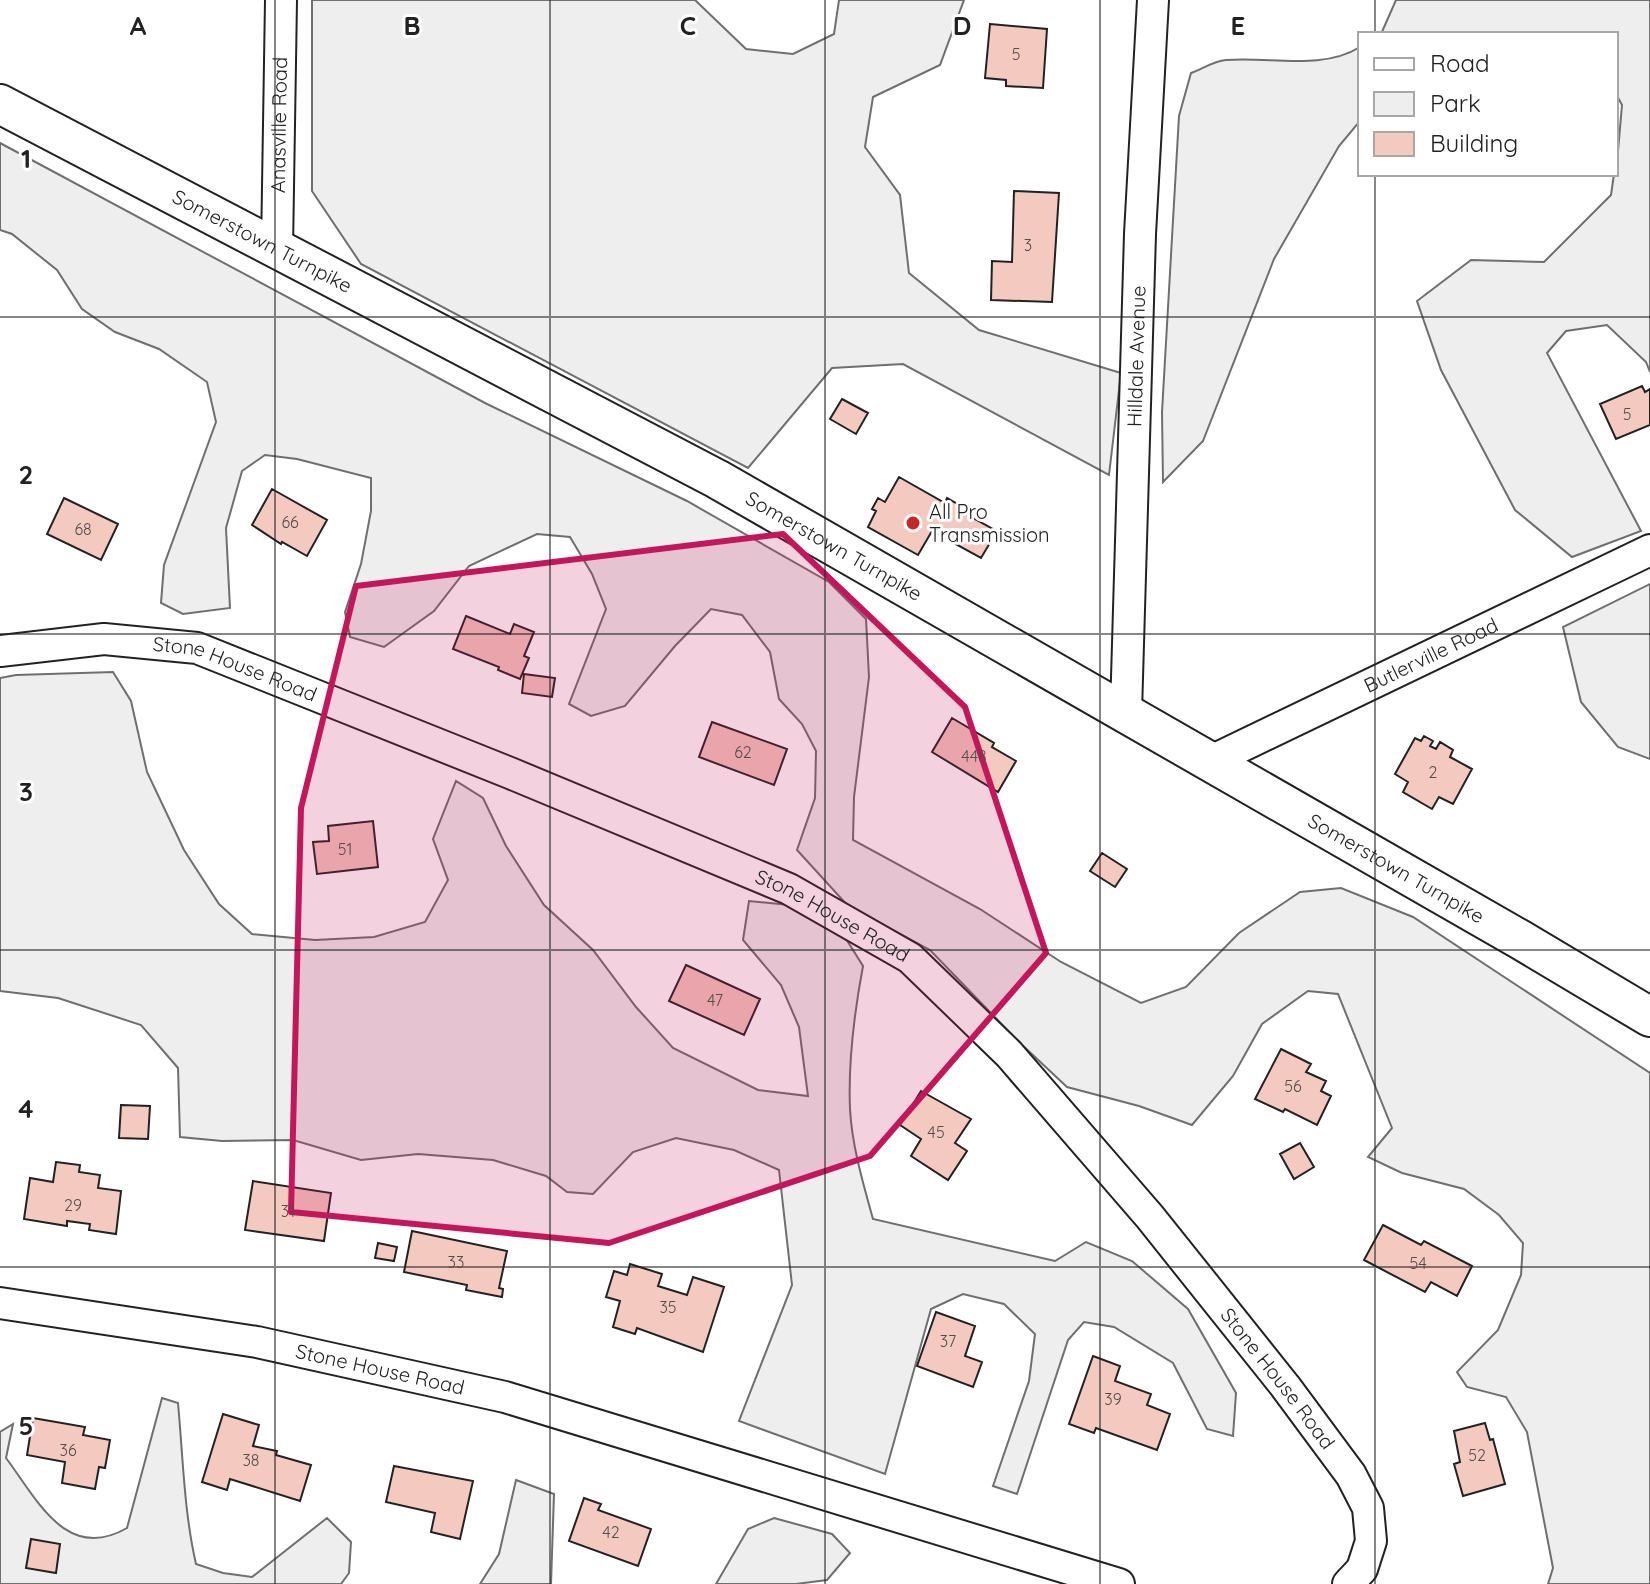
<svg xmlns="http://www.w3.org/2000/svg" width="1650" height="1584" viewBox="0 0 1650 1584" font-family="Quicksand,sans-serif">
	<rect width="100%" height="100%" fill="#fff"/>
	<path fill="#eee" stroke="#6f6f6f" stroke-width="2" d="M312,0H695L746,49L793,54L834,34L839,0H964L940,65L873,97L865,147L900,195L909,273L979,330L1121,373L1109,475L903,364L832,368L748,468L361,264L312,191Z
		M1396,0H1650V372L1646,362L1607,325L1566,331L1547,353L1641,531L1572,557L1515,510L1441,370L1417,301L1471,260L1544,262L1611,195L1614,174H1616L1622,105L1616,94V34H1381Z
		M1360,47V121L1339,146L1274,259L1203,441L1163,482L1162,412L1179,116L1191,73C1202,69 1214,61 1226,60C1268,56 1322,71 1360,47Z
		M0,143L485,403L687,501L829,582L866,619L869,677L854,797L853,840L980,909L1061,962L1141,1003L1186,987L1239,933L1300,892L1341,888L1413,917L1650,1073V1584H1548L1553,1568L1527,1432L1506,1397L1467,1387L1457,1372L1498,1330L1521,1275L1523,1243L1499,1215L1464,1189L1402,1173L1368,1157L1392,1128L1338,994L1308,991L1262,1024L1233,1076L1192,1125L1139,1106L1067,1087L1019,1042L930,950L848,906L797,850L815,798L816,751L802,724L779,699L770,652L742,615L711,609L675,646L625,706L591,716L569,704L606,609L592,574L570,537L537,534L469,566L434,611L384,647L350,637L345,612L361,564L371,511V478L297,459L265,455L242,471L226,528L230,608L183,614L161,603L164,565L216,422L207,382L159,349L115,332L82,309L57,270L12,234L0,230Z
		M1650,584V759L1618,747L1581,702L1563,627Z
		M113,672L131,701L147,772L184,850L219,904L252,934L315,940L374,937L425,922L448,880L433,839L456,781L483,798L506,846L544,905L593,950L636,1007L673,1048L758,1090L808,1096L799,1027L781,985L743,940L749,901L790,905L843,934L863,966C854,1014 848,1061 850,1109C852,1146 863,1183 873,1219L1055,1261L1086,1242L1132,1261L1188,1309L1236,1393L1233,1436L1207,1429L1173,1363L1114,1327L1084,1322L1068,1340L1017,1494L993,1486L1029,1381L1035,1334L1004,1304L963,1294L931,1309L885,1474L739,1421L792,1285L779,1170L734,1150L676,1138L633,1152L593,1194L567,1192L546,1176L493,1160L418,1154L361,1160L293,1140L222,1141L180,1137L178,1068L141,1025L58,998L0,991V678L16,675Z
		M162,1398L178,1403C183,1457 184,1512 196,1564L223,1573L252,1577L327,1518L351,1542L349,1573L341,1584H0V1432L13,1424L6,1458C37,1499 66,1563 127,1528Z
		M516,1480L554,1494L551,1584H480L499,1554Z
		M774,1518L832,1534L850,1553L827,1580L796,1584H716L748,1529Z"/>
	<path fill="#f3c9c0" stroke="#222" stroke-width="2" d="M990,24L1047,29L1043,88L1006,86V80L985,78Z
		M1014,191L1059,193L1052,302L991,300L992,261L1012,262Z
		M1642,386L1645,392L1650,389V425L1616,439L1600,404Z
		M842,399L868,413L856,434L830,419Z
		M899,477L945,503L947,498L959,505L957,509L1000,533L998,538L994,536L981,558L932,531L918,555L868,527L876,511L872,509L878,498L885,502Z
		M272,489L327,520L307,556L282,542L281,544L252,525Z
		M64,498L118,524L101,560L47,534Z
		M466,616L510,634L514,624L534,632L524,656L529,658L520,679L498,670L499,667L453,649Z
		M524,674L555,678L552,697L522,693Z
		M952,718L994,743L992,747L1016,761L998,792L932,752Z
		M712,722L787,749L774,785L699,757Z
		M1424,736L1433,741L1430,746L1436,749L1440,742L1453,750L1450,757L1472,769L1453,804L1439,797L1432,809L1403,792L1408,782L1395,774L1415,738L1421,741Z
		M373,821L378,867L317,874L313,842L329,841L328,826Z
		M1102,853L1127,869L1115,887L1090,871Z
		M686,965L760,999L744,1035L669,1001Z
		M1281,1049L1311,1064L1306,1072L1326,1081L1321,1091L1331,1096L1317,1125L1285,1109L1283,1112L1255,1099Z
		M921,1091L971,1119L955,1143L967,1151L948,1180L911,1156L921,1139L900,1125Z
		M121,1105L150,1106L148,1139L119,1138Z
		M1300,1143L1314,1167L1294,1179L1280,1154Z
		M56,1162L80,1165L79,1172L100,1175L98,1188L121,1191L116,1234L89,1230L90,1224L67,1221V1226L24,1219L30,1178L53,1182Z
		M253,1181L331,1193L324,1241L245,1230Z
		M1383,1225L1421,1245L1424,1241L1472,1266L1457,1296L1431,1282L1425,1292L1364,1260Z
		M412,1231L507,1251L499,1288L503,1289L502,1297L466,1290L467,1285L404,1272Z
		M378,1243L397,1247L394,1261L375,1258Z
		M630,1264L662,1274L658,1286L687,1295L693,1277L724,1287L703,1352L637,1328L635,1334L613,1327L620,1301L606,1297L614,1271L627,1275Z
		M936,1312L975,1326L965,1356L982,1362L973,1387L917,1366Z
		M1093,1356L1120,1366L1115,1381L1151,1394L1147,1405L1170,1414L1157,1450L1096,1428L1094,1433L1069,1424Z
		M223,1414L259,1425L253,1446L277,1451L276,1455L311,1465L300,1501L230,1479L227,1490L202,1482Z
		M33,1418L85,1427L83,1435L110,1440L105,1468L99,1467L95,1489L62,1483L65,1462L27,1455Z
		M1485,1423L1490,1440L1493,1439L1505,1484L1463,1496L1454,1464L1460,1462L1454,1431Z
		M394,1466L473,1481L460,1539L431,1532L435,1513L386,1502Z
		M584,1498L601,1504L598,1510L651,1529L638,1566L569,1541Z
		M31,1539L60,1544L56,1573L26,1568Z"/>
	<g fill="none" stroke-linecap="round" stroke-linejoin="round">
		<g stroke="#222" stroke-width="34">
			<g id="minor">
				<path id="s1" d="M277,249L281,0"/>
				<path id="s2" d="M0,651L104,639L197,648L510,773L789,889L910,958L1009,1054L1150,1217L1285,1386L1351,1475L1368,1508L1371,1541L1362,1569L1348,1584"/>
				<path id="s3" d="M1126,712L1140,234L1153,0"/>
				<path id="s4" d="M1211,761L1650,550"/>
				<path id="s5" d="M0,1303L257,1342L505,1397L1119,1584"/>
			</g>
		</g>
		<g stroke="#222" stroke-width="42">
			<g id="major">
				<path id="s6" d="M0,104L717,479L1521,940L1650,1017"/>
			</g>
		</g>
		<use href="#minor" stroke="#fff" stroke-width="30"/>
		<use href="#major" stroke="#fff" stroke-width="38"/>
	</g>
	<path fill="#c2185b" fill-opacity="0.2" stroke="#c2185b" stroke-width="6" stroke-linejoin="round" d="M783,534L965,707L1046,953L870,1156L609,1243L291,1212L301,808L356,586Z"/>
	<path fill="none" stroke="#222" stroke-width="2" stroke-opacity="0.55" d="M275,0V1584M550,0V1584M825,0V1584M1100,0V1584M1375,0V34M1375,174V1584M0,317H1650M0,634H1650M0,950H1650M0,1267H1650"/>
	<circle fill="#c62828" stroke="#fff" stroke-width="3" cx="913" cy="523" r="8"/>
	<g text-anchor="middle" stroke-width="6" stroke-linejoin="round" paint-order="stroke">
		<g font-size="16" fill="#564c4a">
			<text x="1016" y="60">5</text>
			<text x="1028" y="251">3</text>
			<text x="1627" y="420">5</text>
			<text x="290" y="528">66</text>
			<text x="83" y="535">68</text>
			<text x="743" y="758">62</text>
			<text x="974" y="762">448</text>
			<text x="1433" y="778">2</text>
			<text x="345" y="855">51</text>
			<text x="715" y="1006">47</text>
			<text x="1293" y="1092">56</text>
			<text x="936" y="1138">45</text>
			<text x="73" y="1211">29</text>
			<text x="288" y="1217">31</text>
			<text x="456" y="1268">33</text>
			<text x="1418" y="1269">54</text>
			<text x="668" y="1313">35</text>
			<text x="948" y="1347">37</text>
			<text x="1113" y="1405">39</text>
			<text x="68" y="1456">36</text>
			<text x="1477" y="1461">52</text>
			<text x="251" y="1466">38</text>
			<text x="611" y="1538">42</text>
		</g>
		<g font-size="20" fill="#222" stroke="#fff">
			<text dy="7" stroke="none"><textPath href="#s1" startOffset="124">Anasville Road</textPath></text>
			<text dy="7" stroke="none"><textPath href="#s6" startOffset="296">Somerstown Turnpike</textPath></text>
			<text dy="7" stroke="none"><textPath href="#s3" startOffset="356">Hilldale Avenue</textPath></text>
			<text dy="7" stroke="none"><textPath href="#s6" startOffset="944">Somerstown Turnpike</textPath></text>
			<text dy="7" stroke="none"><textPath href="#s4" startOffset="244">Butlerville Road</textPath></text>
			<text dy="7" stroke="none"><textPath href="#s2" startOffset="240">Stone House Road</textPath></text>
			<text dy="7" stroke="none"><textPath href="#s6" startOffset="1592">Somerstown Turnpike</textPath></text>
			<text dy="7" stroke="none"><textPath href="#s2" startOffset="888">Stone House Road</textPath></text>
			<text dy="7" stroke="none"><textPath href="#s5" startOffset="386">Stone House Road</textPath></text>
			<text dy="7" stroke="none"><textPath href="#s2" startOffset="1536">Stone House Road</textPath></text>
		</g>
		<g font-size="20" fill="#222" stroke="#fff" text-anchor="start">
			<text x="929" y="519">All Pro<tspan x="929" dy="23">Transmission</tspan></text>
		</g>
	</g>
	<g font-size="26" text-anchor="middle" font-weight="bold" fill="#222" stroke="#fff" stroke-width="6" stroke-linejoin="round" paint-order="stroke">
		<text x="138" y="35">A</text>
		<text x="412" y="35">B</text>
		<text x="688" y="35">C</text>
		<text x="962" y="35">D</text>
		<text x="1238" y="35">E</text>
		<text x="26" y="168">1</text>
		<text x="26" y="484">2</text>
		<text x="26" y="801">3</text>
		<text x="26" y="1118">4</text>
		<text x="26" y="1435">5</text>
	</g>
	<rect x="1358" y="32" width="260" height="144" fill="#ffffff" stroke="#a7a7a7" stroke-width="2"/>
	<rect x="1374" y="58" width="40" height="12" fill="#ffffff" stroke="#a7a7a7" stroke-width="2"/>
	<text x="1430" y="72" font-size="24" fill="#222222">Road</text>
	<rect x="1374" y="92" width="40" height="24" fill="#eeeeee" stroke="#a7a7a7" stroke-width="2"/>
	<text x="1430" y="112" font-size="24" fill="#222222">Park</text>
	<rect x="1374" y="132" width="40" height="24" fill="#f3c9c0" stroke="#a7a7a7" stroke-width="2"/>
	<text x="1430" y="152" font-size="24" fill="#222222">Building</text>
</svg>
